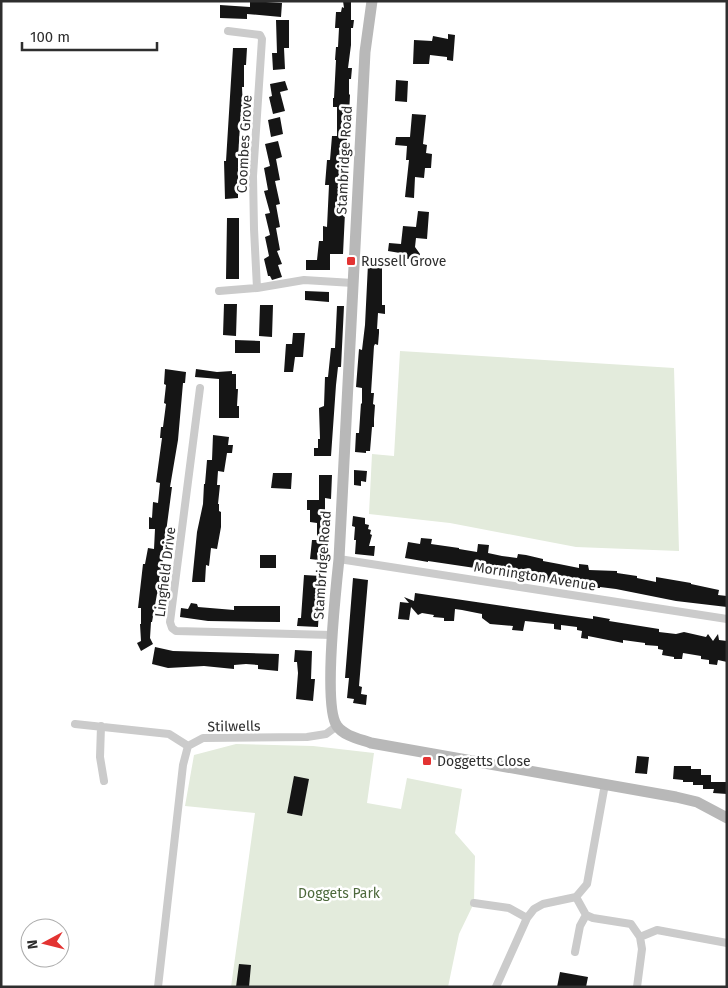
<svg xmlns="http://www.w3.org/2000/svg" width="728" height="988" viewBox="0 0 728 988" font-family="'Fira Sans',sans-serif">
	<rect width="100%" height="100%" fill="#fff"/>
	<path fill="#e3ebdc" d="M400,351L674,368L679,551L576,547L450,523L369,514L372,454L394,456Z
		M236,744L313,746L374,753L367,803L401,809L407,778L462,789L455,833L475,856L474,903L459,934L448,987H231L255,813L185,806L194,755Z"/>
	<path fill="#151515" d="M250,1L282,3L281,17L247,14V19L220,18V5L250,7Z
		M343,1H351V20H354L353,28H351V45L348,68H352L351,79H349V94L350,95L349,115H347V171L343,254H330V270H306V260H317L319,241H323V226L327,227L329,185H325L327,160H330L332,136H337V107H333V98H334L336,60H335L336,47H338L339,28H335L336,12H341L342,7L344,8Z
		M276,20H289V48H284L285,69L273,70L272,53H277Z
		M448,34L455,35L453,61L447,60V57L430,55L429,64H413L414,40L432,41L433,36L448,39Z
		M233,48H247L246,65H244V87H242L243,109H241L238,158V198L225,199L224,161H226Z
		M396,80L408,81L407,102L395,101Z
		M285,81L288,90L280,92L285,111L273,114L269,97L272,96L270,84Z
		M412,114L426,115L423,144L427,145L426,153L432,154L431,168H425L424,178L415,177L414,198L405,197L409,160H406L407,146L395,145L396,137H410Z
		M280,117L283,134L271,137L268,120Z
		M278,141L282,157L276,159L280,180L275,181L280,204L276,205L280,227L276,228L280,250L277,251L282,264L278,265L282,277L272,280L270,276H268L264,259L269,256L265,237L270,235L265,214L270,213L264,191L268,190L264,168L270,166L265,144Z
		M418,211L429,212L427,239L416,238L415,247L420,254L419,257L414,259H400V253L388,251L389,243L401,244L403,226L416,227Z
		M227,218H239V279H226Z
		M368,264L382,265V305H385V314L378,313L377,329H379V333L378,345L375,344L374,346L371,393H374L373,404L375,405L374,419V427H372L370,451H366V453L355,452L356,433H359L361,403L362,404V388L356,387L359,349L362,350L365,325Z
		M305,291L329,292V302L305,300Z
		M224,304H237L236,336L223,335Z
		M260,305H273L272,337L259,336Z
		M337,306H344L341,367H338L336,385L331,456H314V448H318V439H320L319,408L324,406L325,377H328L331,348H335Z
		M293,333H305L303,357H295L293,372H284L286,344H292Z
		M235,340L260,341V353H235Z
		M165,369L186,372L185,383H183L178,440L170,487H172L163,555L162,577L159,594H157L152,622H151L150,638L153,644L141,651L137,643L141,641L140,624H141V608H138L143,564H145L148,548L154,549L155,529H149V517L152,518L153,502L158,503L160,483L156,482L162,438H160L161,427H163L166,404L164,403L166,385L164,384Z
		M196,369L217,372L232,371V374H236V389H238L237,406H239V418H219V379L195,377Z
		M213,435L229,437L228,445H233L232,453H227L224,472L218,471L217,485H220L218,504H219V511L221,512V527L217,549L211,548L209,566L206,565L205,582H192L197,532L203,504L204,484H205L207,460H212Z
		M354,470L367,471L366,482L361,481V486L354,485Z
		M273,473H292L291,489L271,488Z
		M319,475H332L331,499L325,498V525H329L327,561L310,559L312,540H317V523L310,522V510H307V500H319Z
		M353,516L365,518V524L369,525L368,529L371,530L370,534L372,535L369,546H375L374,556L355,554L356,540H354L355,527L352,526Z
		M421,538L432,539L431,544L459,548V549L477,552L478,544L489,545L488,553L502,556L517,558L518,554L526,555L543,559V561L559,564L579,568V564L588,565L589,570L617,571V573L637,576V578L656,582V577L691,583V584L719,590L718,595L727,596V607L676,601L616,589L600,587V588H592L539,580L524,576L488,571V569L475,568L428,561V562L405,558L408,542L420,544Z
		M260,555H276V568H260Z
		M304,575L321,576L318,627L297,626L298,618H301Z
		M353,578L368,580L359,686L362,687L361,694L367,695L366,705L353,703L354,699L347,698L349,678H345Z
		M415,593L557,614L593,619V616L610,619L609,621L659,629V632L676,634L684,632L706,637L708,634L713,641L718,634L719,640L727,641V662L718,660L717,665L709,664V660L701,659V656L683,653L682,659H674V657L662,655L663,650L658,649V646L645,645V643L623,640V643L588,636V639L581,638L582,631L577,630V627L561,625V630L554,629V624L525,621L523,631L512,630L513,626L490,624L482,618V614L462,610L455,609L454,621H444V618L433,617L434,615L422,613L418,615L411,607L409,620L398,619L400,602L409,603L404,597L414,601Z
		M191,603L197,604L198,607L234,610V606H280V622L208,621L180,617L181,608L188,609Z
		M155,647L173,651L279,654L278,671L258,669V665L246,664L234,665V669L204,666L168,668L152,664Z
		M295,650L312,651L311,679H315L313,701L296,699L298,673L297,662H294Z
		M637,756L649,757L647,774L635,773Z
		M674,766H691V769H701V775H711V782H727V794L713,793L714,789H703V785H693V782H683V780L673,779Z
		M294,776L309,779L302,816L287,813Z
		M239,964L251,965L249,987H236Z
		M560,972L588,977L586,987H557Z"/>
	<g fill="none" stroke-linecap="round" stroke-linejoin="round">
		<path stroke="#cbcbcb" stroke-width="8" d="M228,31L260,35L262,39L253,176L254,229L257,288
			M219,291L257,288L304,280L353,283
			M200,388L170,622L172,628L176,631L332,635
			M339,559L727,619
			M75,724L169,734L188,746
			M101,726L100,757L104,781
			M188,746L203,738L307,737L326,734L337,726
			M576,897L586,915L593,918L631,924L640,937L642,949L637,987
			M474,903L509,908L527,918
			M640,937L657,930L727,943
			M575,952L580,926L586,915
			M158,987L183,765L188,746
			M496,987L527,918L534,909L543,904L576,897L587,884L605,784"/>
		<path stroke="#b8b8b8" stroke-width="11" d="M372,1L365,52L339,559C336,587 323,707 337,726C344,736 360,739 371,743L676,797L697,802L727,818"/>
	</g>
	<g fill="#e33332" stroke="#fff" stroke-width="2">
		<rect x="346" y="256" width="10" height="10" rx="2.5"/>
		<rect x="422" y="756" width="10" height="10" rx="2.5"/>
	</g>
	<g text-anchor="middle" stroke-width="5" stroke-linejoin="round" paint-order="stroke">
		<g font-size="14" fill="#2e2e2e" stroke="#fff">
			<text transform="translate(244 144) rotate(-87)" y="5">Coombes Grove</text>
			<text transform="translate(344 160) rotate(-87)" y="5">Stambridge Road</text>
			<text transform="translate(322 565) rotate(-86)" y="5">Stambridge Road</text>
			<text transform="translate(165 572) rotate(-83)" y="5">Lingfield Drive</text>
			<text transform="translate(535 576) rotate(9)" y="5">Mornington Avenue</text>
			<text transform="translate(234 726) rotate(-1)" y="5">Stilwells</text>
		</g>
		<g font-size="14" fill="#2e2e2e" stroke="#fff" text-anchor="start">
			<text x="361" y="266">Russell Grove</text>
			<text x="437" y="766">Doggetts Close</text>
		</g>
		<g font-size="14" fill="#4d693c" stroke="#fff">
			<text x="339" y="898">Doggets Park</text>
		</g>
	</g>
	<rect width="728" height="988" fill="none" stroke="#2e2e2e" stroke-width="5"/>
	<g transform="translate(45 943) rotate(263)"><circle r="24" fill="#ffffff" stroke="#ababab"/>
	<path d="M0-4L9 19L0 12L-9 19Z" fill="#e33332"/>
	<text y="-8" font-size="14" font-weight="bold" text-anchor="middle" fill="#2e2e2e">N</text>
	</g>
	<path d="M22 42v8h135v-8" fill="none" stroke="#2e2e2e" stroke-width="2.5"/>
	<text x="30" y="42" font-size="15" fill="#2e2e2e" stroke="#ffffff" stroke-width="4" paint-order="stroke">100 m</text>
</svg>
